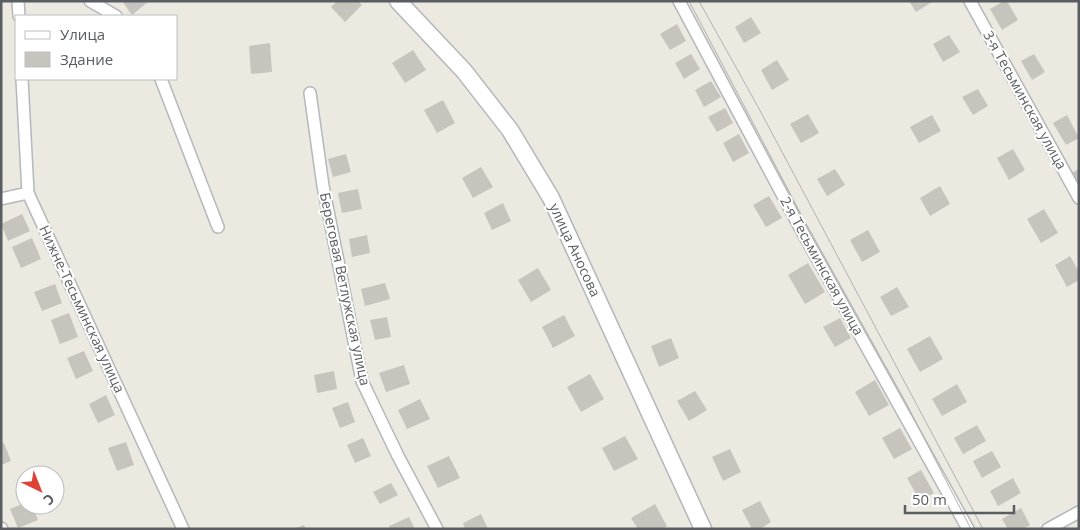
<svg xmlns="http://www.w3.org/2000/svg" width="1080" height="530" viewBox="0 0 1080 530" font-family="'Open Sans',sans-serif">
	<rect width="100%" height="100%" fill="#ece9e1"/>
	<path fill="#c7c4be" d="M122,1H149L132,15Z
		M337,1H358L362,5L345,22L331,7Z
		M909,1H932V2L916,12Z
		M1004,1H1007L1018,20L1002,30L990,9Z
		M751,17L761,33L744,43L735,27Z
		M677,24L686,41L670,50L660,34Z
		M949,35L960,52L943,62L933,44Z
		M270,43L272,72L251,74L249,46Z
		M413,50L426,70L405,83L392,63Z
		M691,54L700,69L684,79L675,63Z
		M1034,54L1045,72L1032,80L1021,61Z
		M777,60L789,80L772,90L761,70Z
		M711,81L721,97L704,107L695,90Z
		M978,89L988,106L973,115L962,97Z
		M443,100L455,123L437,133L424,110Z
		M725,108L733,123L717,132L708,117Z
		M808,114L819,133L801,143L790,124Z
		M932,115L941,131L919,143L910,127Z
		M1067,115L1079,138L1066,145L1053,123Z
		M739,134L749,153L733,162L723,143Z
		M1013,149L1025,170L1009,180L997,158Z
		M346,154L351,172L333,177L328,159Z
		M481,167L493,187L473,198L462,178Z
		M835,169L845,185L827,196L817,179Z
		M1079,169V187L1069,174Z
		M940,186L950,204L930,216L920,198Z
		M358,189L362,209L342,213L338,193Z
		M769,196L782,218L766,227L753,205Z
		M503,203L511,221L492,230L484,213Z
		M1044,209L1058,233L1041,243L1027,219Z
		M22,214L30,231L8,241L1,224Z
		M868,230L880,252L862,262L850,240Z
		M367,235L370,253L352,257L349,239Z
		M32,238L41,259L21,268L12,247Z
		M1070,256L1079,272V280L1067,287L1055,265Z
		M808,263L825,292L805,304L788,275Z
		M538,268L551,290L531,302L518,280Z
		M385,283L390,299L365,306L361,289Z
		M55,284L62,303L42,311L34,292Z
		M897,287L909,307L891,316L880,297Z
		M69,313L78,337L60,344L51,320Z
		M564,315L575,336L553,348L542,327Z
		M387,317L391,337L375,340L370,320Z
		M840,318L851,338L835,347L823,327Z
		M930,336L943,359L920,372L907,349Z
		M671,338L679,358L659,367L651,346Z
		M84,351L93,371L76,379L67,358Z
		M404,365L410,384L386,392L379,373Z
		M334,371L337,389L317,393L314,375Z
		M590,374L604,399L581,412L567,387Z
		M875,380L889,405L869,416L855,392Z
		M957,384L967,402L942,416L932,399Z
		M695,391L707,410L689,421L677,401Z
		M106,395L115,415L98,423L89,404Z
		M420,399L430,419L407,429L398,410Z
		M348,402L355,422L340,428L332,408Z
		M977,425L986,441L963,454L954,438Z
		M900,428L912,449L894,459L882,438Z
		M625,436L638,459L614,471L602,448Z
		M363,438L371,456L355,463L347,445Z
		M126,442L134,465L117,471L108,448Z
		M4,443L11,461L1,465V444Z
		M730,449L741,472L723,481L712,457Z
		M992,451L1001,467L982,478L973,461Z
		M449,456L460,478L438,488L427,466Z
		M921,470L934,493L920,501L907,478Z
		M1013,478L1021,493L998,506L990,491Z
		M391,483L398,495L380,504L373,492Z
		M760,501L771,522L760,529H752L742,510Z
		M25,503V505H32L38,520L18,528L10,509Z
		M655,504L667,526L663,529H638L631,518Z
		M1021,508L1030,525L1023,529H1008L1002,519Z
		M481,514L488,529H465L463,523Z
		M409,517L415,529H390L389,526Z
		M304,525L306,529H294Z"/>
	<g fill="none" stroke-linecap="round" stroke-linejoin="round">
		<g stroke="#b4b7bb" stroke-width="14">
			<path id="street" d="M18,1L19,16
				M90,1L116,16
				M679,1L799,226L968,529
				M970,1L1079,198
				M22,79L28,193L183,529
				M161,79L218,227
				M310,93L323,186L362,381L398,456L437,529
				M1,199L28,193
				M1,528L2,529
				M1048,529L1079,512"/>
		</g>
		<g stroke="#b3b6bb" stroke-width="19">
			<path id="secondary" d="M398,1L464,71L510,130L551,198L703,529"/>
		</g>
		<use href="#street" stroke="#fff" stroke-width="11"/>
		<use href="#secondary" stroke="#fff" stroke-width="16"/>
		<path stroke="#b0b1b1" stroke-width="1" d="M689,1L804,220L905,401L971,529
			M699,1L757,105L983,529"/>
	</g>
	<g text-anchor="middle" stroke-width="4" stroke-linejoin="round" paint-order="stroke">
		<g font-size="14" fill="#5a5d61" stroke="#fff">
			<text transform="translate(1025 100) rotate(61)" y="5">3-я Тесьминская улица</text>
			<text transform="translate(575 250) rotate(65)" y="5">улица Аносова</text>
			<text transform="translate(822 266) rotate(61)" y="5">2-я Тесьминская улица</text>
			<text transform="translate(345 289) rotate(78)" y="5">Береговая Ветлужская улица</text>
			<text transform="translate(82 309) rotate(65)" y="5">Нижне-Тесьминская улица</text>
		</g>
	</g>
	<rect width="1080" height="530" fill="none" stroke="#5a5d61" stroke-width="5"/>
	<rect x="15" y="15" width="162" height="65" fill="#ffffff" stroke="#bdbec0"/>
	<rect x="25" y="31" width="25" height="8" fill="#ffffff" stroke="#bdbec0"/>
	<text x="60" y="40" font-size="15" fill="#5a5d61">Улица</text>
	<rect x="25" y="52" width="25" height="15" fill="#c7c4be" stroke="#bdbec0"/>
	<text x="60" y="65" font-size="15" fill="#5a5d61">Здание</text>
	<g transform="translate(40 490) rotate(137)"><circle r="24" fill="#ffffff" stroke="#bdbec0"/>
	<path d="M0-4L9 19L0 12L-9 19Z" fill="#dd4236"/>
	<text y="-8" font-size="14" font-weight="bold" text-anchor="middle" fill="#5a5d61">С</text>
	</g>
	<path d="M905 505v8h109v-8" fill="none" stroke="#5a5d61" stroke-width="2.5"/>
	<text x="912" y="505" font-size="15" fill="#5a5d61" stroke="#ffffff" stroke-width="4" paint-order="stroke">50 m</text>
</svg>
